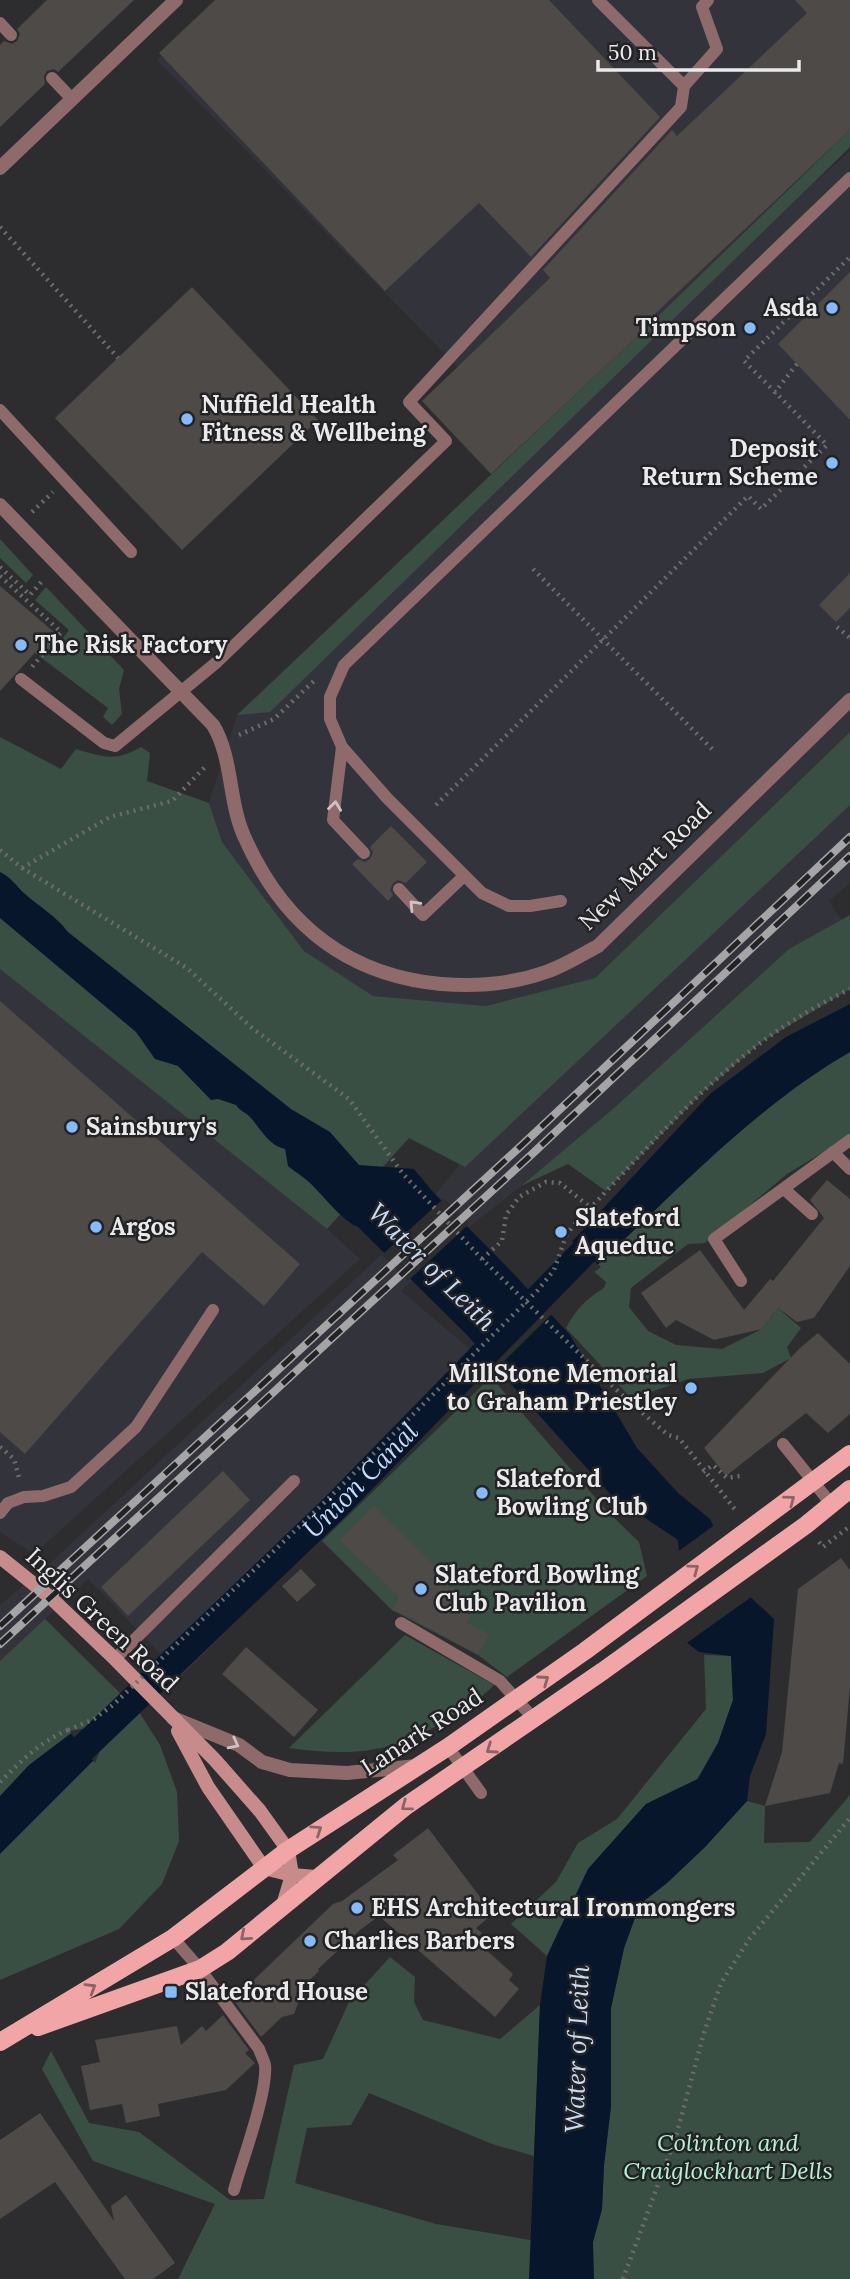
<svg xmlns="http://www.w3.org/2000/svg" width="850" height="2279" viewBox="0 0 850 2279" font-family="Lora,serif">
	<rect width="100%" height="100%" fill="#2d2d30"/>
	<path fill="#33333c" d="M219,0H850V147L813,184L850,151V732L595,978L486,1006L373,996L304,951L222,842L209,803L237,715L532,443L157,60Z
		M850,784V883L829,901L842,921L789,949L614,1108L521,1186L459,1235L401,1291L490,1366L182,1676L88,1579L45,1619L0,1717V1605L46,1567L382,1254L434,1196L489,1128Z
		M0,969L327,1229L360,1259L34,1554L0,1532Z"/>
	<path fill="#3a4f44" d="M850,130V147L270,712L237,715L645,329Z
		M0,539L33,575L26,583L0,558Z
		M46,587L124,670L119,689L122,714L112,725L103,717L108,708L35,653L49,637L58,645L69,630L35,600Z
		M850,732V805L465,1167L409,1138L327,1229L0,969V737L61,769L76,749C103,757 115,762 141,747L150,753L147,781L209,803L222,842L304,951L373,996L486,1006L595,978Z
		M850,915V989L763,1041L704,1091L606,1191L568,1164L521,1186L614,1108L789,949Z
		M850,1052V1136L787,1174L705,1243L688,1244L631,1288L629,1307L648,1331L676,1345L722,1349L762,1329L778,1308L801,1328L787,1347L791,1358L763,1373L688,1379L648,1393L629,1396L566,1328C576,1309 586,1299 604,1288L606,1282L592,1270C673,1195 754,1107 850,1052Z
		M491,1377L607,1511L639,1542L647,1576L507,1677L478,1655L392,1610L322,1541Z
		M45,1619L139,1712L160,1745L177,1792L179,1841L162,1884L119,1929L0,1980V1661Z
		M405,1635L494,1685C483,1697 469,1705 455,1714C398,1753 357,1757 289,1748Z
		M704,1655L731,1656L733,1700L718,1743L697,1779L646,1804L588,1869L547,1956L511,1924L556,1882L578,1843L617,1819L706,1709Z
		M850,1795V2279H178L215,2204L93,2161L42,2069L51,2051L89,2123L139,2132L230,2200L264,2199L294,2065L323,2059L349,2002L390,1957L415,1977L414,2002L423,2020L500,2039L540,2005L534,2156L492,2144L369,2093L351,2125L307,2128L295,2183L436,2224L530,2240L593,2242L602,2209L604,2165L611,2106V2008L624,1948L640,1904L667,1883L705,1847L747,1801L765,1806L764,1843L810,1842Z"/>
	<path fill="#07162b" d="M0,872C12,878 16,886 25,894C40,907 56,916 68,932L291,1109L330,1132L359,1165L414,1169L433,1192L513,1273L570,1335L637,1448L678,1493L710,1519L746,1593L774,1619L766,1734L750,1776L747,1801L705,1847L667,1883L640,1904L624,1948L611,2008V2106L604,2165L602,2209L593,2242L594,2279H529L540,2005L547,1956L588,1869L646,1804L698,1779L718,1743L733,1700L731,1656L699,1652L686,1642L678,1540L611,1495L466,1334L358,1227C344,1222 324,1197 314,1187C306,1178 296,1173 288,1166L285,1149C268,1145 261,1129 250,1117C245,1112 240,1111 236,1105L218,1099L211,1100L178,1066L155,1059L136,1032L0,918Z
		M850,1004V1052C754,1107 673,1195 592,1270L568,1246L710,1094L786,1037Z
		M105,1728L93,1761L0,1854V1796L29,1765L70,1734Z"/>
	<path fill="#2d2d30" d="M444,1198L469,1224L408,1281L382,1255Z
		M569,1239L601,1267L593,1273L561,1281L558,1278L559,1258Z
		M534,1290L554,1312L495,1370L475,1348Z
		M716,1524L749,1591L754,1595L684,1645L676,1553Z
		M104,1725L108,1729L95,1763L69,1731Z"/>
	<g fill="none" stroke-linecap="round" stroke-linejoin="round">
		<path stroke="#07162b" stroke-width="28" id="s1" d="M77,1754L335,1507L586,1250"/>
	</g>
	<path fill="#4d4a48" d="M47,0H134L58,72L54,69L47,71L44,76L45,84L0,127V45L4,41L12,44L17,41L20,34L17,29Z
		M215,0H549L660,117L531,257L479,203L385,291L159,53Z
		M795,0H850V130L642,326L645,329L491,474L422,401L550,278L543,270L672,130L677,136L807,13Z
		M850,272V420L778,344Z
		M192,287L318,420L182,550L55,418Z
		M850,573V608L836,622L819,605Z
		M0,586L54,632L0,691Z
		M391,826L427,862L406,883L398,880L393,883L390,890L393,895L388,901L352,864L358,859L365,862L370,859L373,852L370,847Z
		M0,1001L300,1264L264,1306L202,1252L25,1454L0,1432Z
		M827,1180L850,1199V1266L814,1318L797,1322L778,1308L762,1329L714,1340L676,1320L666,1328L641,1293L700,1250L744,1310L770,1279L773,1281L824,1218L810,1200Z
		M818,1333L850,1364V1414L828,1433L806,1413L726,1476L704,1448L800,1348Z
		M223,1471L250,1500L128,1616L101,1587Z
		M374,1506L442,1573L435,1580L477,1602L467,1623L489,1634L478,1655L405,1615L392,1610L399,1597L340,1540Z
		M841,1558L850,1570V1687L843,1764L839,1763L830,1793L765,1806L782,1752L798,1589Z
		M301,1569L316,1585L297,1602L282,1586Z
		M246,1647L318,1710L294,1737L222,1674Z
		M428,1828L493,1914L476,1928L482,1933L475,1940L513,1974L509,1980L519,1989L495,2017L379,1916L360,1930L318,1969L319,1971L296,1993L299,2001L294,2014L282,2017L261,2037L235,2002L240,1997L238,1995L333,1904L342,1901L398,1860L393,1855Z
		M223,2015L249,2050L245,2053L255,2063L226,2090L158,2104L160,2116L126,2123L122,2104L90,2110L81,2066L100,2062L95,2040L177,2026L181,2045L202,2026L206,2031Z
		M40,2113L114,2221L111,2206L126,2195L175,2263L153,2279H125L55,2182L0,2219V2140Z"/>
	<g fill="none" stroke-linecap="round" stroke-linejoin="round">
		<path stroke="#6c6c6e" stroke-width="4.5" stroke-dasharray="2 5" stroke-linecap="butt" d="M0,227L118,358
			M797,364L775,392L744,361L850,257
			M32,512L53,492
			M0,567L30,595L44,579
			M533,569L713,750
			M0,576L61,632L32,667
			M837,627L850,638
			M239,735L274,719L316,679
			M436,805L748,496L761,509L827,445L775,392
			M0,850L22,868L187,968L252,1028L349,1099L403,1174L482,1259L624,1397L668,1435L679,1438L737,1512
			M22,868L110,817L172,801L207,765
			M566,1236L572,1227C634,1164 691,1094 763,1041C790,1021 820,1004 850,989
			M482,1259L502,1241L506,1215L519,1197L546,1182L560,1183L591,1208
			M0,1447L14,1459L20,1481
			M703,1472L713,1465L727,1478L740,1476
			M819,1542L823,1547L850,1526
			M0,1782C21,1761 41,1741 68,1730
			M623,2279L676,2136L704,2033L721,1983L750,1938L850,1818"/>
		<path stroke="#8f6a6a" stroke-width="12" d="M598,0L684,86
			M0,23L11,35
			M52,78L72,99
			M0,410L131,552
			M21,679L104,743L115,746L217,662L446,441L409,402L681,107L684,86L717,49L702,7L708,0
			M342,747L333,820L364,853
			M399,889L423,915L464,876
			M561,901L530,906H509L482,893L387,798L342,747L330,719V697L344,665L850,178
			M833,1152L850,1169
			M784,1189L812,1214
			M741,1281L714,1239L850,1140
			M783,1444L832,1505
			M0,1513L8,1503L24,1497L43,1496L71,1487L136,1427L213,1310
			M401,1623L500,1681L534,1719
			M115,1659L294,1481
			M448,1747L481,1793
			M173,1938L200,1969L259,2049C261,2055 264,2060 265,2065C268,2092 242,2161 234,2190"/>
		<path stroke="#8f6a6a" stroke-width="14" d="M0,168L176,0
			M0,505L213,725C233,758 228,800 244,836C282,923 346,975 441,984C477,987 512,984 546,972C564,966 581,955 598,946L850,700
			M173,1718L239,1745L262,1762L290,1770L347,1773L417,1766"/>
		<path stroke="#c78b8c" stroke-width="14" d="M0,1557L51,1598L115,1659L215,1760L260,1811L288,1850L292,1875L283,1905
			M178,1731L208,1787L264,1868L292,1875L316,1877"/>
		<path stroke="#f2a5a6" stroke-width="18" d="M38,2027L200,1969L227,1952L406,1806L603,1671L806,1525L850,1489
			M0,2042L173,1938L288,1850L448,1747L585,1651L850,1454"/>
		<g stroke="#a5a5a8" stroke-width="8">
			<path id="rail" d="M0,1626L522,1145L850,837
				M0,1644L531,1155L850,856"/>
		</g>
		<use href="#rail" stroke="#232326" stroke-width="5" stroke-dasharray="16" stroke-linecap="butt"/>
		<path stroke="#6c6c6e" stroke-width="4.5" stroke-dasharray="2 5" stroke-linecap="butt" d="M68,1730L94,1719L113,1705L327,1500L538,1290L554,1270L566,1236"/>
	</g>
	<defs><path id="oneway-chevron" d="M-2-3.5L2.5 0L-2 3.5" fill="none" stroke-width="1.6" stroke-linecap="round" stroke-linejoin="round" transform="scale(1.75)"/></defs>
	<g stroke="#cfc4c5">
		<use href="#oneway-chevron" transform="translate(335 806) rotate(-83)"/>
		<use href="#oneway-chevron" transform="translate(414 905) rotate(-133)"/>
		<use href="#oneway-chevron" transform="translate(234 1744) rotate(27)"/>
	</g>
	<g stroke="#8a6466">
		<use href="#oneway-chevron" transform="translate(790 1500) rotate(-37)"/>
		<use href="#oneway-chevron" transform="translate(694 1569) rotate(-36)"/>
		<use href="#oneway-chevron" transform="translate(544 1680) rotate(-35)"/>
		<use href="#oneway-chevron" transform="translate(491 1749) rotate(145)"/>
		<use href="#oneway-chevron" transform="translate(406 1806) rotate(144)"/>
		<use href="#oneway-chevron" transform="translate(317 1830) rotate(-34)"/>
		<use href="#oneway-chevron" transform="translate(245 1936) rotate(140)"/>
		<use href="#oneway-chevron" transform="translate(91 1988) rotate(-31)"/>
	</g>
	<g fill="#85bbfb" stroke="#232326" stroke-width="2.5">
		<circle cx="832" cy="308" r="7"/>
		<circle cx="750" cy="328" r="7"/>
		<circle cx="187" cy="419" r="7"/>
		<circle cx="832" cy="463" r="7"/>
		<circle cx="21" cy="645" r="7"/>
		<circle cx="72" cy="1127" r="7"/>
		<circle cx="96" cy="1227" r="7"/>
		<circle cx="561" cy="1232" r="7"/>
		<circle cx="691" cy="1388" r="7"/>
		<circle cx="482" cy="1493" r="7"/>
		<circle cx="421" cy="1589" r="7"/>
		<circle cx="357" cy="1908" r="7"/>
		<circle cx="310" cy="1941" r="7"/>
		<rect x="164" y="1985" width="14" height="14" rx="3.5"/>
	</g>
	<g text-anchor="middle" stroke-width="5" stroke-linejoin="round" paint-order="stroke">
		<g font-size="24" font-weight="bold" fill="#eaeaec" stroke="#232326" text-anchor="start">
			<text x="818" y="316" text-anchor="end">Asda</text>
			<text x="736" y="336" text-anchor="end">Timpson</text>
			<text x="201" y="413">Nuffield Health<tspan x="201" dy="28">Fitness &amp; Wellbeing</tspan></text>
			<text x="818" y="457" text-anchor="end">Deposit<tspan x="818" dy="28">Return Scheme</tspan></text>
			<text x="35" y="653">The Risk Factory</text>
			<text x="86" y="1135">Sainsbury's</text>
			<text x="575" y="1226">Slateford<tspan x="575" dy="28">Aqueduc</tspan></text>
			<text x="110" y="1235">Argos</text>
			<text x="677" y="1382" text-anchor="end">MillStone Memorial<tspan x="677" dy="28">to Graham Priestley</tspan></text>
			<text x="496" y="1487">Slateford<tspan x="496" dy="28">Bowling Club</tspan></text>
			<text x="435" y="1583">Slateford Bowling<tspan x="435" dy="28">Club Pavilion</tspan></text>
			<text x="371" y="1916">EHS Architectural Ironmongers</text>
			<text x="324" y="1949">Charlies Barbers</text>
			<text x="185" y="2000">Slateford House</text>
		</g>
		<g font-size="24" fill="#eaeaec" stroke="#232326">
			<text transform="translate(645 866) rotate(-44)" y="8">New Mart Road</text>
			<text transform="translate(102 1620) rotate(43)" y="8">Inglis Green Road</text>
			<text transform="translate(422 1732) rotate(-33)" y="8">Lanark Road</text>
		</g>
		<g font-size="24" font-style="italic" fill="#b3f1d1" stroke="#232326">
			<text x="728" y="2151">Colinton and<tspan x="728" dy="28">Craiglockhart Dells</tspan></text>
		</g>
		<g font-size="26" font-style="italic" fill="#c7dcf9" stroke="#232326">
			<text transform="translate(432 1267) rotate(45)" y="9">Water of Leith</text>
			<text dy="9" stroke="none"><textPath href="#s1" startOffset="394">Union Canal</textPath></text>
			<text transform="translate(577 2049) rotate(-88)" y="9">Water of Leith</text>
		</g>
	</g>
	<path d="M598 60v10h201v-10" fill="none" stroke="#eaeaec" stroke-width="3.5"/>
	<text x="608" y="60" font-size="21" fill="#eaeaec" stroke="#232326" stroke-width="5" paint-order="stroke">50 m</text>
</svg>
